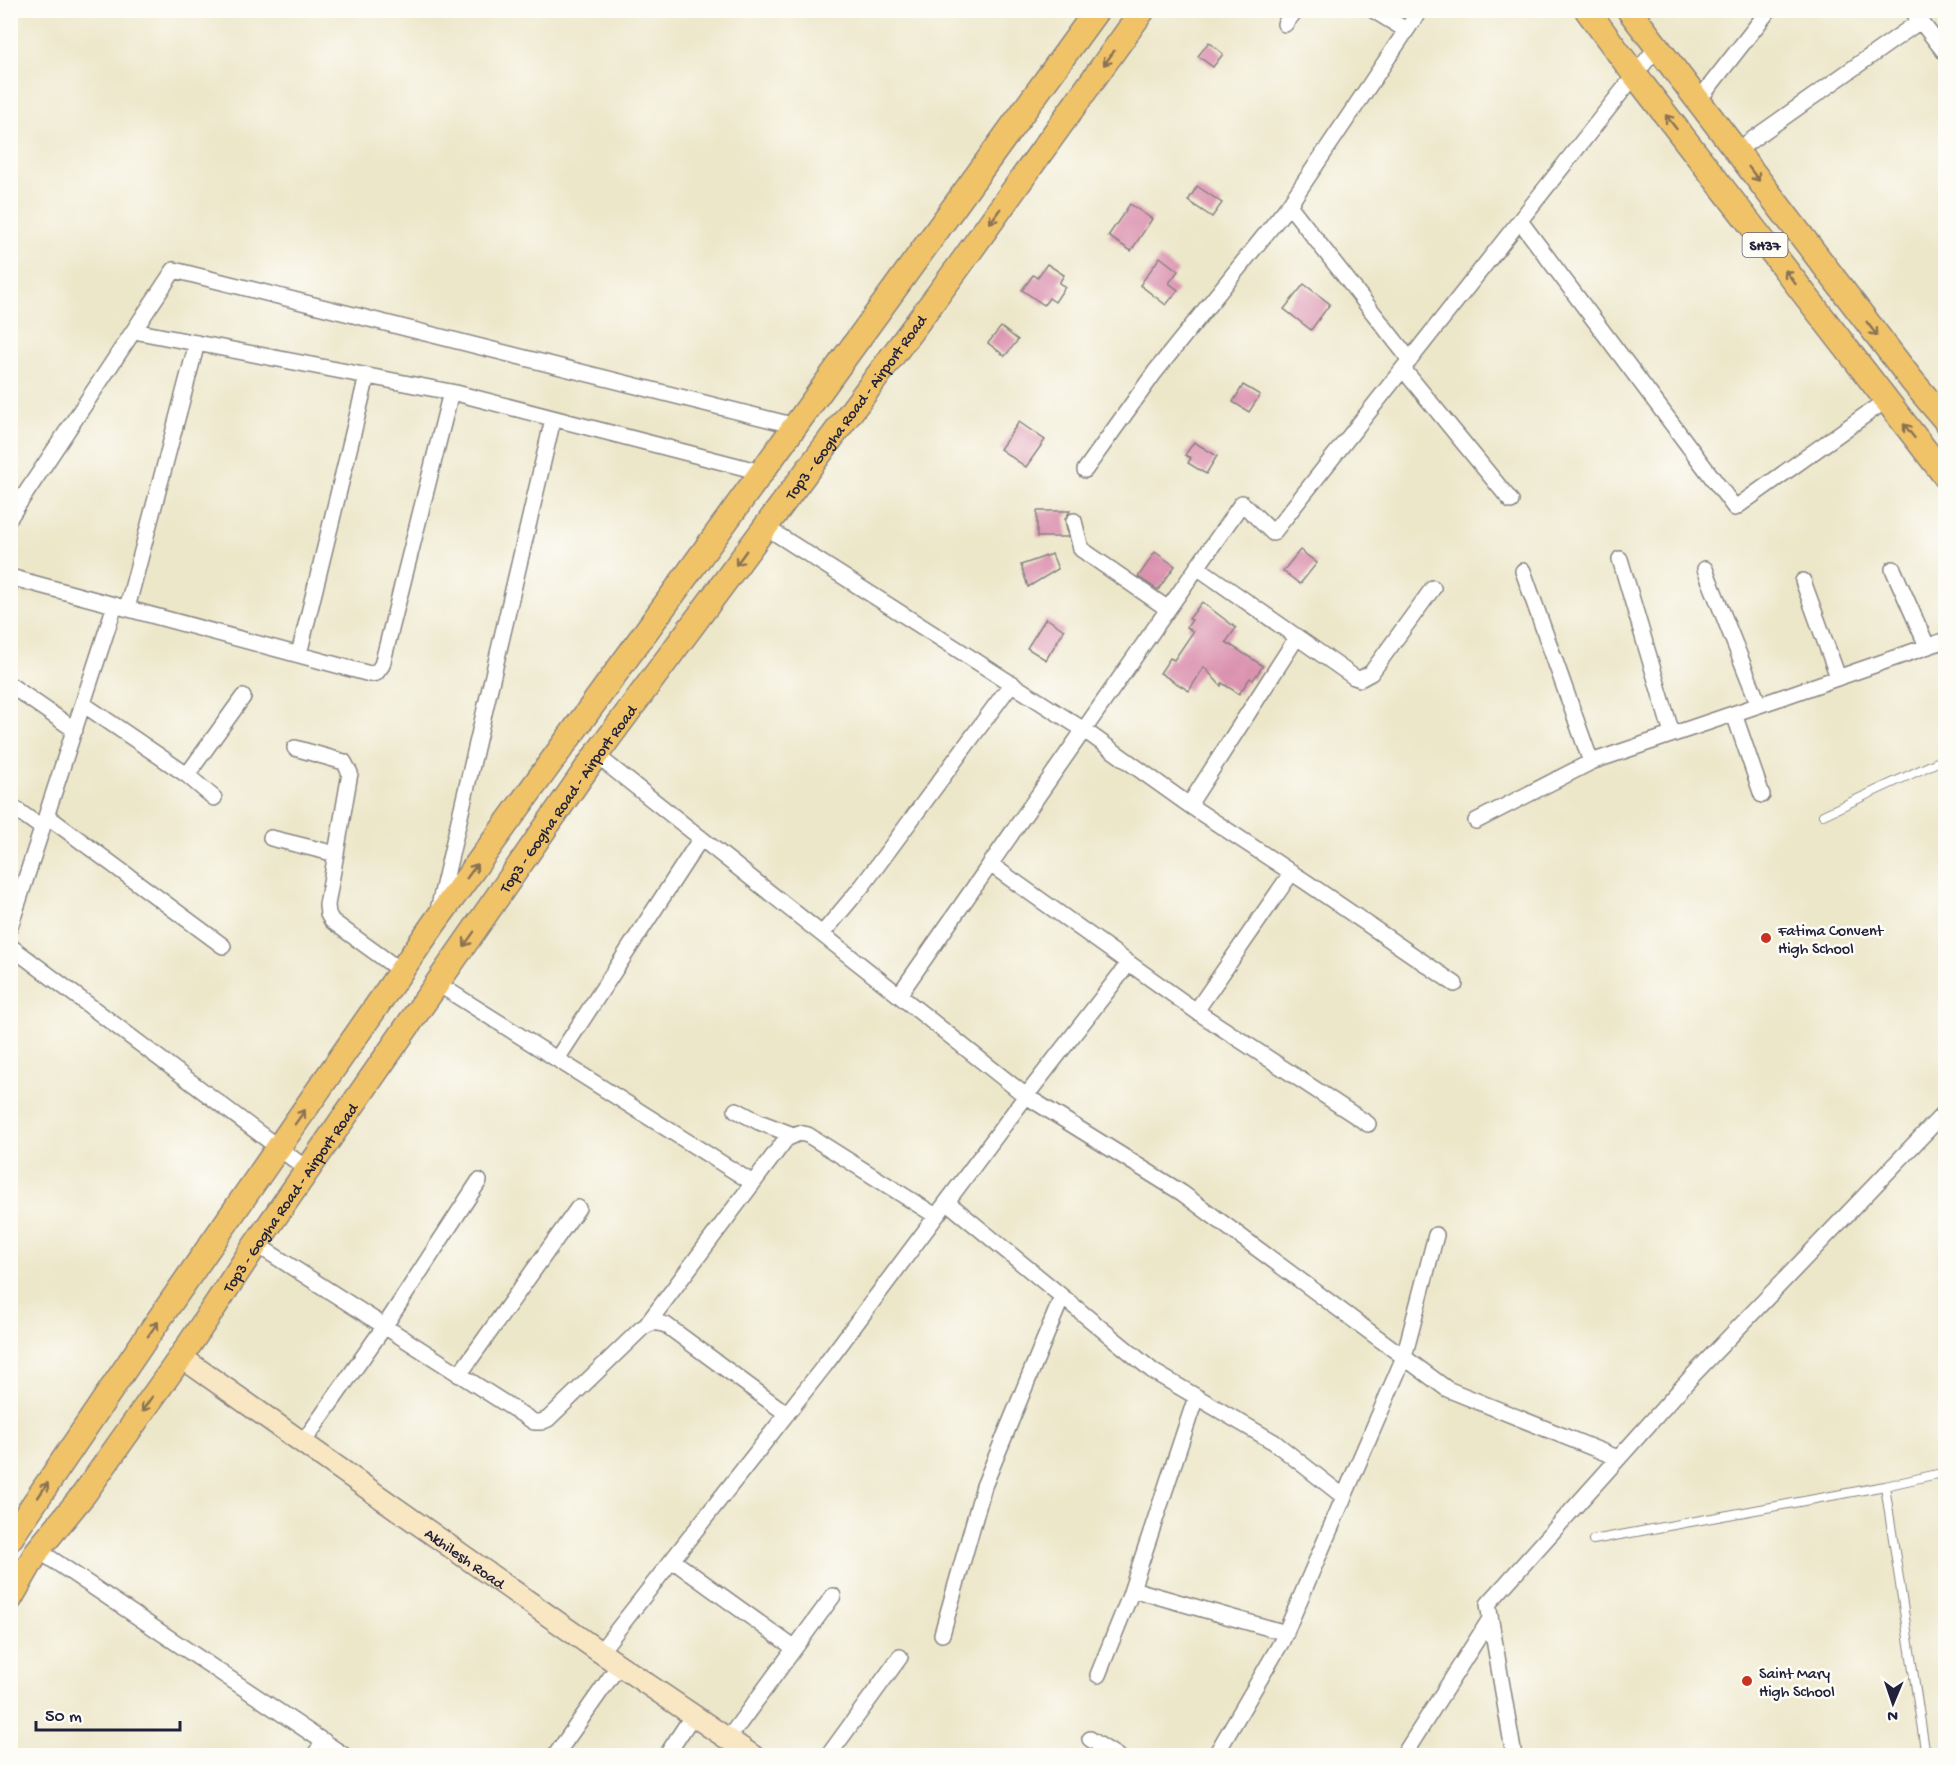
<svg xmlns="http://www.w3.org/2000/svg" width="1956" height="1766" viewBox="0 0 1956 1766" font-family="'Gochi Hand',sans-serif">
	<rect width="100%" height="100%" fill="#fdfcf7"/>
	<filter id="ink" filterUnits="userSpaceOnUse"><feTurbulence type="fractalNoise" baseFrequency=".0167" numOctaves="2"/><feDisplacementMap in="SourceGraphic" scale="12" xChannelSelector="R" yChannelSelector="G"/><feConvolveMatrix kernelMatrix="1 2 1 2 8 2 1 2 1" color-interpolation-filters="sRGB"/></filter>
	<filter id="wash" filterUnits="userSpaceOnUse"><feTurbulence type="fractalNoise" baseFrequency=".008" numOctaves="4" result="noise"/><feDisplacementMap in="SourceGraphic" scale="24" xChannelSelector="R" yChannelSelector="G"/><feGaussianBlur stdDeviation="1.35" result="paint"/><feColorMatrix in="noise" values="0 0 0 0 0 0 0 0 0 0 0 0 0 0 0 0 0 1.4 0 .05"/><feComposite in="paint" operator="in"/></filter>
	<g filter="url(#wash)">
		<rect width="100%" height="100%" fill="#ede7ca"/>
		<g id="blocks">
			<path fill="#db92af" d="M1209,42L1223,54L1213,67L1198,56Z
				M1197,186L1222,203L1212,217L1188,201Z
				M1130,204L1152,219L1131,251L1108,236Z
				M1160,257L1178,271L1169,283L1178,290L1166,305L1140,285Z
				M1047,264L1064,275L1059,283L1065,287L1055,302L1049,298L1044,305L1022,290L1033,275L1037,278Z
				M1304,284L1330,304L1311,330L1284,309Z
				M1001,327L1018,340L1005,356L988,343Z
				M1243,385L1260,395L1249,412L1233,402Z
				M1019,422L1045,440L1026,467L1000,449Z
				M1194,442L1217,456L1206,474L1188,463L1191,458L1185,455Z
				M1037,511H1070L1065,519L1068,537H1037Z
				M1300,550L1317,563L1300,584L1283,571Z
				M1155,552L1175,566L1158,590L1138,577Z
				M1052,554L1058,569L1028,587L1021,565Z
				M1202,602L1236,628L1226,642L1263,666L1253,680L1250,678L1239,694L1222,683L1221,686L1204,667L1189,691L1160,673L1170,658L1174,660L1193,632L1187,627L1192,620L1189,619Z
				M1046,618L1064,630L1046,660L1027,648Z"/>
		</g>
	</g>
	<g filter="url(#ink)">
		<use href="#blocks" fill-opacity="0" stroke="#888482" stroke-width="1.5"/>
		<g fill="none" stroke-linecap="round" stroke-linejoin="round">
			<g stroke="#888482" stroke-width="10">
				<path id="lane" d="M1823,815L1946,758
					M1593,1540L1885,1486
					M1926,1756L1885,1486L1946,1472"/>
			</g>
			<g stroke="#888482" stroke-width="18">
				<path id="street" d="M1373,10L1406,30
					M1912,10L1946,54
					M1285,24L1296,10
					M1698,101L1769,10
					M1736,151L1920,21
					M1289,205L1410,360
					M1520,221L1735,508L1885,401
					M134,331L456,393L761,472
					M1403,369L1511,501
					M1085,470L1155,372L1289,205L1420,10
					M10,517L174,270L796,426
					M1074,521L1081,549L1168,609
					M764,526L1084,730L1189,805L1306,882L1455,984
					M1620,559L1672,734
					M1197,567L1354,677L1360,679L1371,673L1433,588
					M1705,569L1759,705
					M1893,569L1927,646
					M1523,571L1591,762
					M10,577L370,674L376,673L382,665L451,392
					M1803,581L1838,677
					M127,608L197,343
					M299,654L367,376
					M10,685L75,730
					M83,704L187,775L214,798
					M1734,714L1762,795
					M295,748L344,762L350,773L327,905L328,914L332,921L401,971
					M596,755L1026,1096L825,1365L600,1652
					M187,775L243,697
					M10,805L42,828
					M1189,805L1297,637
					M47,816L223,946
					M1476,821L1591,762L1777,699L1946,640
					M271,838L336,854
					M990,864L1196,1011L1368,1124
					M438,910L553,419
					M10,927L115,605
					M822,934L863,885L1012,683
					M10,946L308,1170
					M1129,963L1026,1096L1182,1193L1447,1389L1618,1458
					M438,984L753,1183
					M899,995L1242,503L1273,533L1657,47
					M1196,1011L1292,872
					M557,1059L701,838
					M736,1110L759,1122L793,1135
					M947,1202L1154,1372L1274,1442L1344,1497
					M256,1244L534,1422H541L548,1419L641,1329C650,1322 655,1321 666,1325L787,1414
					M648,1323L786,1139L799,1133L808,1135L936,1216
					M459,1375L578,1208
					M302,1444L384,1327L479,1181
					M38,1550L345,1756
					M672,1560L794,1648
					M1132,1589L1286,1633
					M942,1634L984,1486L1062,1297
					M1098,1675L1129,1598L1196,1397
					M728,1739L833,1596
					M1090,1739L1117,1756
					M314,1756L324,1741
					M555,1756L619,1665
					M666,1756L693,1715
					M828,1756L900,1657
					M1215,1756L1282,1641L1404,1357L1436,1235
					M1403,1756L1490,1619
					M1514,1756L1488,1604L1694,1374L1946,1111"/>
			</g>
			<g stroke="#888482" stroke-width="24">
				<g id="secondary">
					<path id="s1" d="M181,1357L600,1652L753,1756"/>
				</g>
			</g>
			<g stroke="#888482" stroke-width="27">
				<g id="primary">
					<path d="M1587,10L1635,75L1946,477"/>
					<path d="M1629,10L1913,382L1946,421"/>
					<path d="M10,1539L144,1341L435,922L1097,10"/>
					<path id="s2" d="M10,1599L38,1550L84,1494L181,1357L256,1244L596,755L960,265L1143,10"/>
				</g>
			</g>
			<use href="#lane" stroke="#fff" stroke-width="8"/>
			<use href="#street" stroke="#fff" stroke-width="15"/>
			<use href="#secondary" stroke="#f9e7c3" stroke-width="21"/>
			<use href="#primary" stroke="#f1c369" stroke-width="24"/>
		</g>
		<defs><path id="oneway-shaft" d="M-6 0H5M1.5-3L5.5 0L1.5 3" fill="none" stroke-width="1.6" stroke-linecap="round" stroke-linejoin="round" transform="scale(1.5)"/></defs>
		<g stroke="#8a7252">
			<use href="#oneway-shaft" transform="translate(1109 58) rotate(126)"/>
			<use href="#oneway-shaft" transform="translate(1671 122) rotate(-128)"/>
			<use href="#oneway-shaft" transform="translate(1754 174) rotate(53)"/>
			<use href="#oneway-shaft" transform="translate(995 216) rotate(126)"/>
			<use href="#oneway-shaft" transform="translate(1790 277) rotate(-128)"/>
			<use href="#oneway-shaft" transform="translate(1872 329) rotate(53)"/>
			<use href="#oneway-shaft" transform="translate(1909 431) rotate(-128)"/>
			<use href="#oneway-shaft" transform="translate(741 558) rotate(126)"/>
			<use href="#oneway-shaft" transform="translate(472 871) rotate(-54)"/>
			<use href="#oneway-shaft" transform="translate(469 939) rotate(125)"/>
			<use href="#oneway-shaft" transform="translate(300 1117) rotate(-55)"/>
			<use href="#oneway-shaft" transform="translate(153 1329) rotate(-55)"/>
			<use href="#oneway-shaft" transform="translate(147 1404) rotate(125)"/>
			<use href="#oneway-shaft" transform="translate(43 1490) rotate(-56)"/>
		</g>
	</g>
	<g fill="#c8321e" stroke="#fdfcf7" stroke-width="2">
		<circle cx="1766" cy="938" r="6"/>
		<circle cx="1747" cy="1681" r="6"/>
	</g>
	<g text-anchor="middle" stroke-width="5" stroke-linejoin="round" paint-order="stroke">
		<rect fill="#fdfcf7" stroke="#646373" stroke-width="1.5" x="1742.5" y="233" width="45" height="24" rx="4.5"/>
		<g font-size="15" font-weight="bold" fill="#22223b">
			<text x="1765" y="250">SH37</text>
		</g>
		<g font-size="16" fill="#22223b" stroke="#fdfcf7">
			<text dy="6" stroke="none"><textPath href="#s2" startOffset="1462">Top3 - Gogha Road - Airport Road</textPath></text>
			<text dy="6" stroke="none"><textPath href="#s2" startOffset="976">Top3 - Gogha Road - Airport Road</textPath></text>
			<text dy="6" stroke="none"><textPath href="#s2" startOffset="490">Top3 - Gogha Road - Airport Road</textPath></text>
			<text dy="6" stroke="none"><textPath href="#s1" startOffset="348">Akhilesh Road</textPath></text>
		</g>
		<g font-size="16" fill="#22223b" stroke="#fdfcf7" text-anchor="start">
			<text x="1778" y="935">Fatima Convent<tspan x="1778" dy="18">High School</tspan></text>
			<text x="1759" y="1678">Saint Mary<tspan x="1759" dy="18">High School</tspan></text>
		</g>
	</g>
	<rect width="1956" height="1766" fill="none" stroke="#fdfcf7" stroke-width="36"/>
	<g transform="translate(1893 1703) rotate(182)" stroke="#fdfcf7" stroke-width="4.5" paint-order="stroke">
	<path d="M0-4.5L10 22L0 15L-10 22Z" fill="#22223b"/>
	<text y="-9" font-size="16" font-weight="bold" text-anchor="middle" fill="#22223b">N</text>
	</g>
	<path d="M36 1721v9h144v-9" fill="none" stroke="#22223b" stroke-width="3"/>
	<text x="45" y="1721" font-size="18" fill="#22223b" stroke="#fdfcf7" stroke-width="4.5" paint-order="stroke">50 m</text>
</svg>
